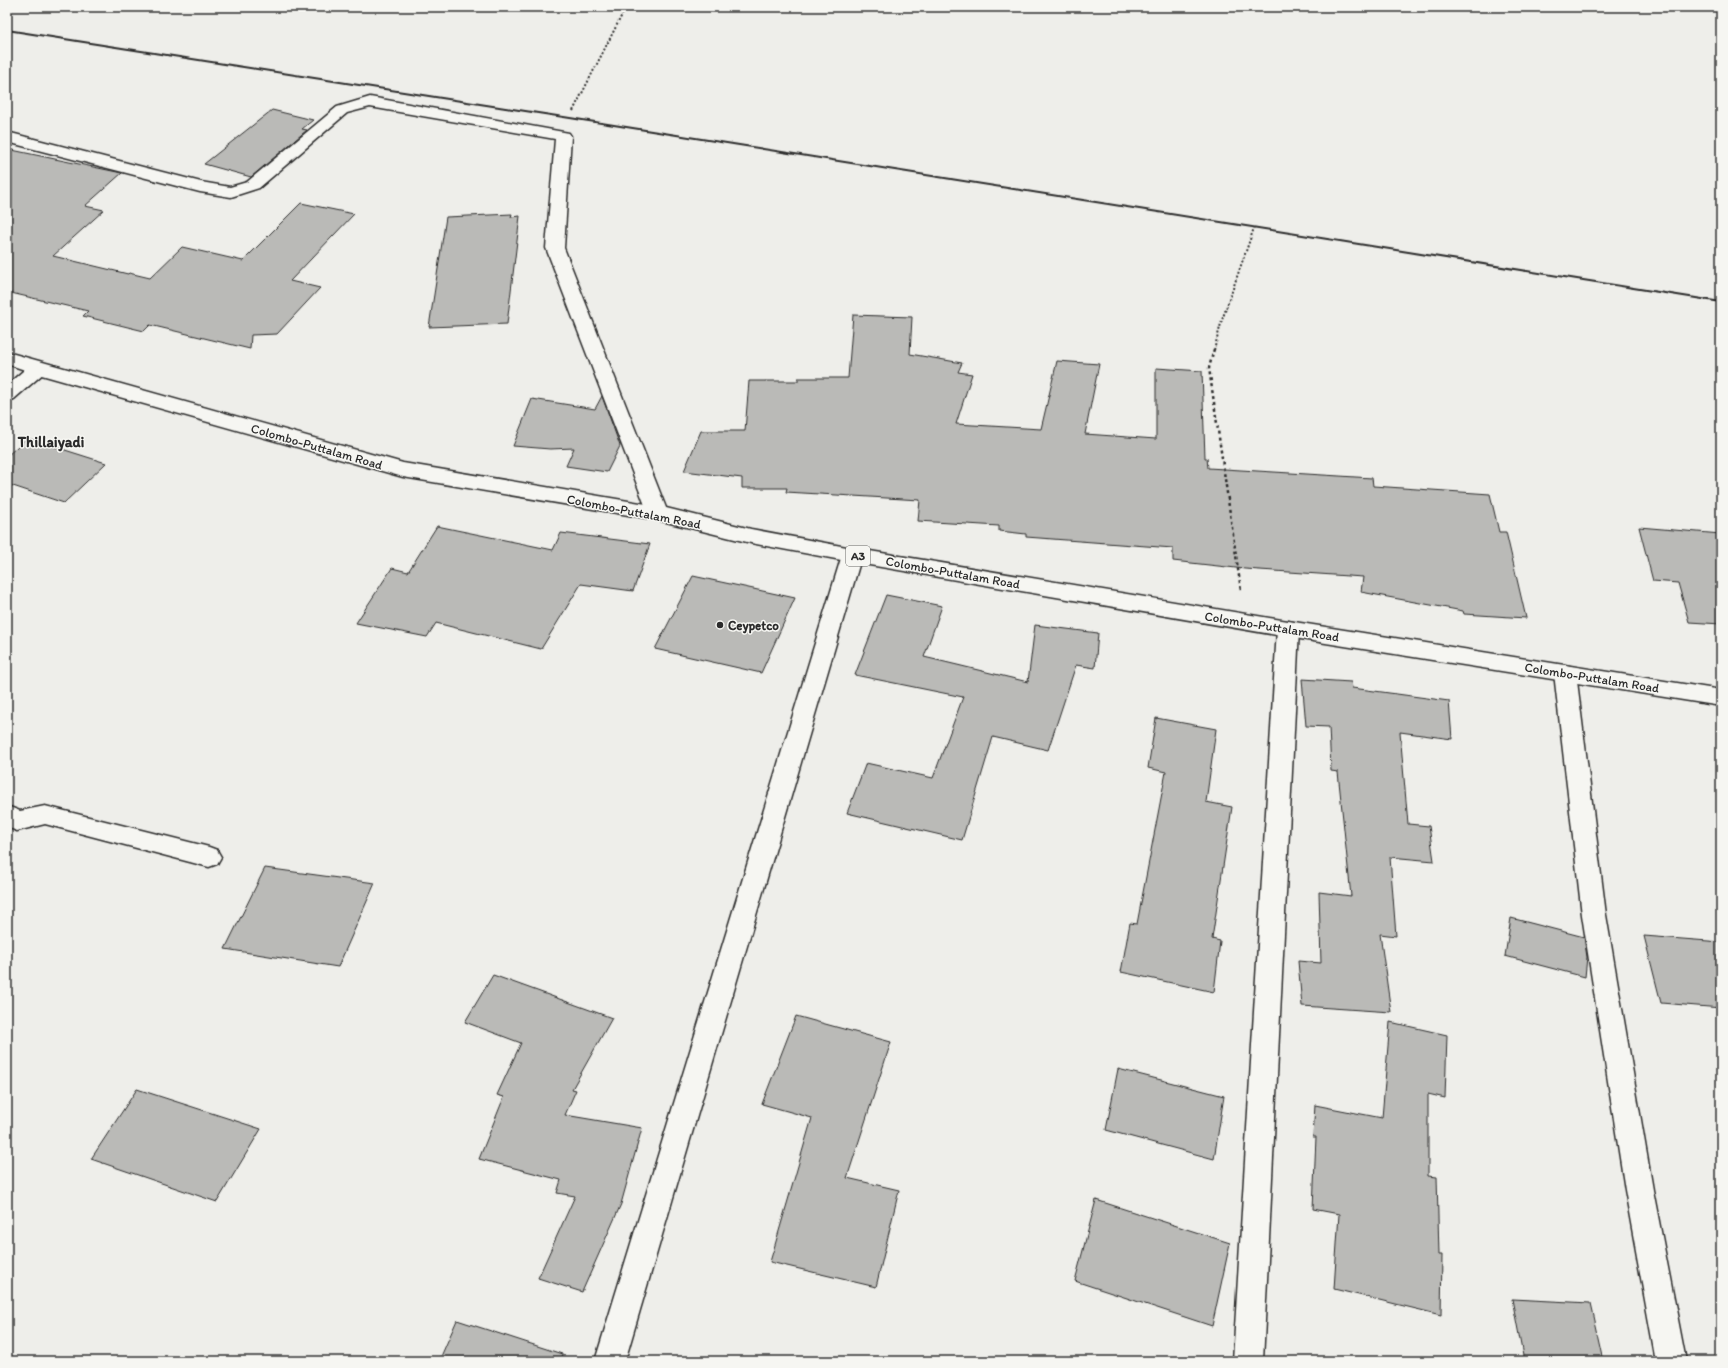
<svg xmlns="http://www.w3.org/2000/svg" width="1728" height="1368" viewBox="0 0 1728 1368" font-family="Itim,sans-serif">
	<rect width="100%" height="100%" fill="#eeeeea"/>
	<filter id="ink" filterUnits="userSpaceOnUse"><feTurbulence type="fractalNoise" baseFrequency=".025" numOctaves="2"/><feDisplacementMap in="SourceGraphic" scale="8" xChannelSelector="R" yChannelSelector="G"/><feConvolveMatrix kernelMatrix="1 2 1 2 8 2 1 2 1" color-interpolation-filters="sRGB"/></filter>
	<g filter="url(#ink)">
		<path fill="#babab7" stroke="#2b2b2b" d="M272,110L313,120L302,129L307,130L251,177L204,164Z
			M7,149L122,173L85,206L104,210L53,256L128,274L129,273L150,278L182,247L243,261L301,203L354,214L290,281L320,288L277,334L251,335L250,349L150,325L144,331L83,316L88,311L11,293L7,297Z
			M512,214L511,217L520,216L507,324L429,327L446,217Z
			M853,315L912,317L910,354L962,363L958,372L972,374L956,424L1041,429L1057,361L1099,364L1085,434L1156,439V368L1202,371L1205,458H1207L1208,468L1372,478L1373,486L1490,494L1499,532H1506L1526,618L1464,614L1463,611L1361,592L1363,577L1245,569L1173,561V548L1026,537V534L999,531V526L918,521L920,500L786,492L787,488H742V478L684,471L701,431H745L749,381H798V378H848Z
			M602,396L620,446L607,472L566,466L574,448L550,449L513,446L532,399L595,409Z
			M27,438L106,463L64,503L7,484V456Z
			M437,526L553,550L561,533L650,544L633,591L581,584L541,649L436,623L427,637L356,623L392,568L408,572Z
			M1639,527L1721,534V624L1689,622L1678,583L1653,581Z
			M693,576L795,598L761,673L655,649Z
			M886,595L942,606L924,657L1028,682L1035,625L1098,633L1095,668L1076,665L1048,750L993,737L962,840L847,813L866,763L933,778L963,697L855,675Z
			M1302,679L1351,682L1352,688L1449,701L1452,739L1400,732L1408,824L1429,826L1434,861L1390,857L1396,936L1380,934L1391,1012L1302,1006L1298,961L1321,963L1319,892L1351,896L1338,772L1331,771L1329,727L1306,726Z
			M1156,718L1216,729L1206,802L1232,807L1212,939L1220,941L1214,992L1121,972L1130,923L1137,924L1166,772L1148,768Z
			M265,868L375,883L338,967L225,949Z
			M1511,918L1584,937L1587,957L1585,977L1505,956Z
			M1644,936L1721,942V1008L1661,1003Z
			M493,975L612,1018L572,1089L576,1090L565,1115L642,1128L621,1204L582,1292L538,1278L575,1196L557,1193L561,1180L479,1159L504,1097L497,1095L521,1043L465,1022Z
			M796,1016L891,1042L847,1178L899,1190L876,1287L770,1262L812,1118L762,1104Z
			M1390,1022L1447,1035L1445,1098L1428,1094V1176L1437,1177L1439,1255H1442L1441,1315L1334,1289L1339,1214L1313,1209L1316,1137H1313L1315,1105L1382,1118Z
			M1118,1069L1224,1096L1214,1159L1106,1130Z
			M137,1089L261,1129L217,1202L91,1159Z
			M1096,1200L1230,1243L1212,1326L1075,1281Z
			M1512,1299L1590,1303L1603,1361H1524Z
			M457,1320L562,1354L561,1361H439Z"/>
		<g fill="none" stroke-linecap="round" stroke-linejoin="round">
			<g stroke="#2b2b2b" stroke-width="3">
				<path id="minor" d="M370,97L569,133L571,136L564,248L668,513L665,518L658,520L651,518L648,513L546,248L555,139L370,107L347,113L259,188L231,197L200,192L7,142V132L201,182L230,187L247,182L337,107Z
					M38,362L45,364L47,368L45,372L14,399L7,401V385L31,364Z
					M852,548L859,550L862,555L625,1361H595L842,555L845,550Z
					M1288,621L1296,623L1299,629L1263,1361H1233L1277,629L1280,623Z
					M1565,665L1573,667L1576,673L1606,915L1653,1190L1686,1361H1656L1625,1190L1582,915L1554,673L1557,667Z
					M7,806L20,811L45,806L209,847L217,850L221,857L217,864L209,867L45,824L17,831L7,827Z"/>
			</g>
			<g stroke="#2b2b2b" stroke-width="3">
				<path id="trunk" d="M7,352L403,463L658,506L751,529L852,548L1288,621L1721,690V706L1288,637L852,562L751,543L658,520L403,477L31,372L7,364Z"/>
			</g>
			<path stroke="#2b2b2b" stroke-width="2" stroke-dasharray="2 2" stroke-linecap="butt" d="M573,111L626,7
				M1214,350L1222,320L1254,228"/>
			<path stroke="#2b2b2b" stroke-width="2.5" stroke-dasharray="3 3" stroke-linecap="butt" d="M1214,349L1209,368L1241,590"/>
			<use href="#minor" fill="#f6f6f2" fill-rule="evenodd"/>
			<use href="#trunk" fill="#f6f6f2" fill-rule="evenodd"/>
			<path stroke="#2b2b2b" stroke-width="2" d="M7,30L570,118L1721,302"/>
		</g>
	</g>
	<circle fill="#2b2b2b" stroke="#f6f6f2" stroke-width="1.5" cx="720" cy="625" r="4"/>
	<g text-anchor="middle" stroke-width="3" stroke-linejoin="round" paint-order="stroke">
		<rect fill="#f6f6f2" stroke="#686867" stroke-width="1" x="846" y="546" width="24" height="20" rx="3"/>
		<g font-size="12" font-weight="bold" fill="#2b2b2b">
			<text x="858" y="560">A3</text>
		</g>
		<g font-size="13" fill="#2b2b2b" stroke="#f6f6f2">
			<text transform="translate(317 446) rotate(16)" y="5">Colombo-Puttalam Road</text>
			<text transform="translate(634 511) rotate(11)" y="5">Colombo-Puttalam Road</text>
			<text transform="translate(953 572) rotate(10)" y="5">Colombo-Puttalam Road</text>
			<text transform="translate(1272 626) rotate(9)" y="5">Colombo-Puttalam Road</text>
			<text transform="translate(1592 677) rotate(9)" y="5">Colombo-Puttalam Road</text>
		</g>
		<g font-size="13" font-weight="bold" fill="#2b2b2b" stroke="#f6f6f2" text-anchor="start">
			<text x="728" y="630">Ceypetco</text>
		</g>
		<g font-size="15" font-weight="bold" fill="#2b2b2b" stroke="#f6f6f2">
			<text x="51" y="447">Thillaiyadi</text>
		</g>
	</g>
	<rect width="1728" height="1368" fill="none" stroke="#f6f6f2" stroke-width="24"/>
	<rect x="12" y="12" width="1704" height="1344" fill="none" stroke="#2b2b2b" stroke-width="1.5" filter="url(#ink)"/>
</svg>
